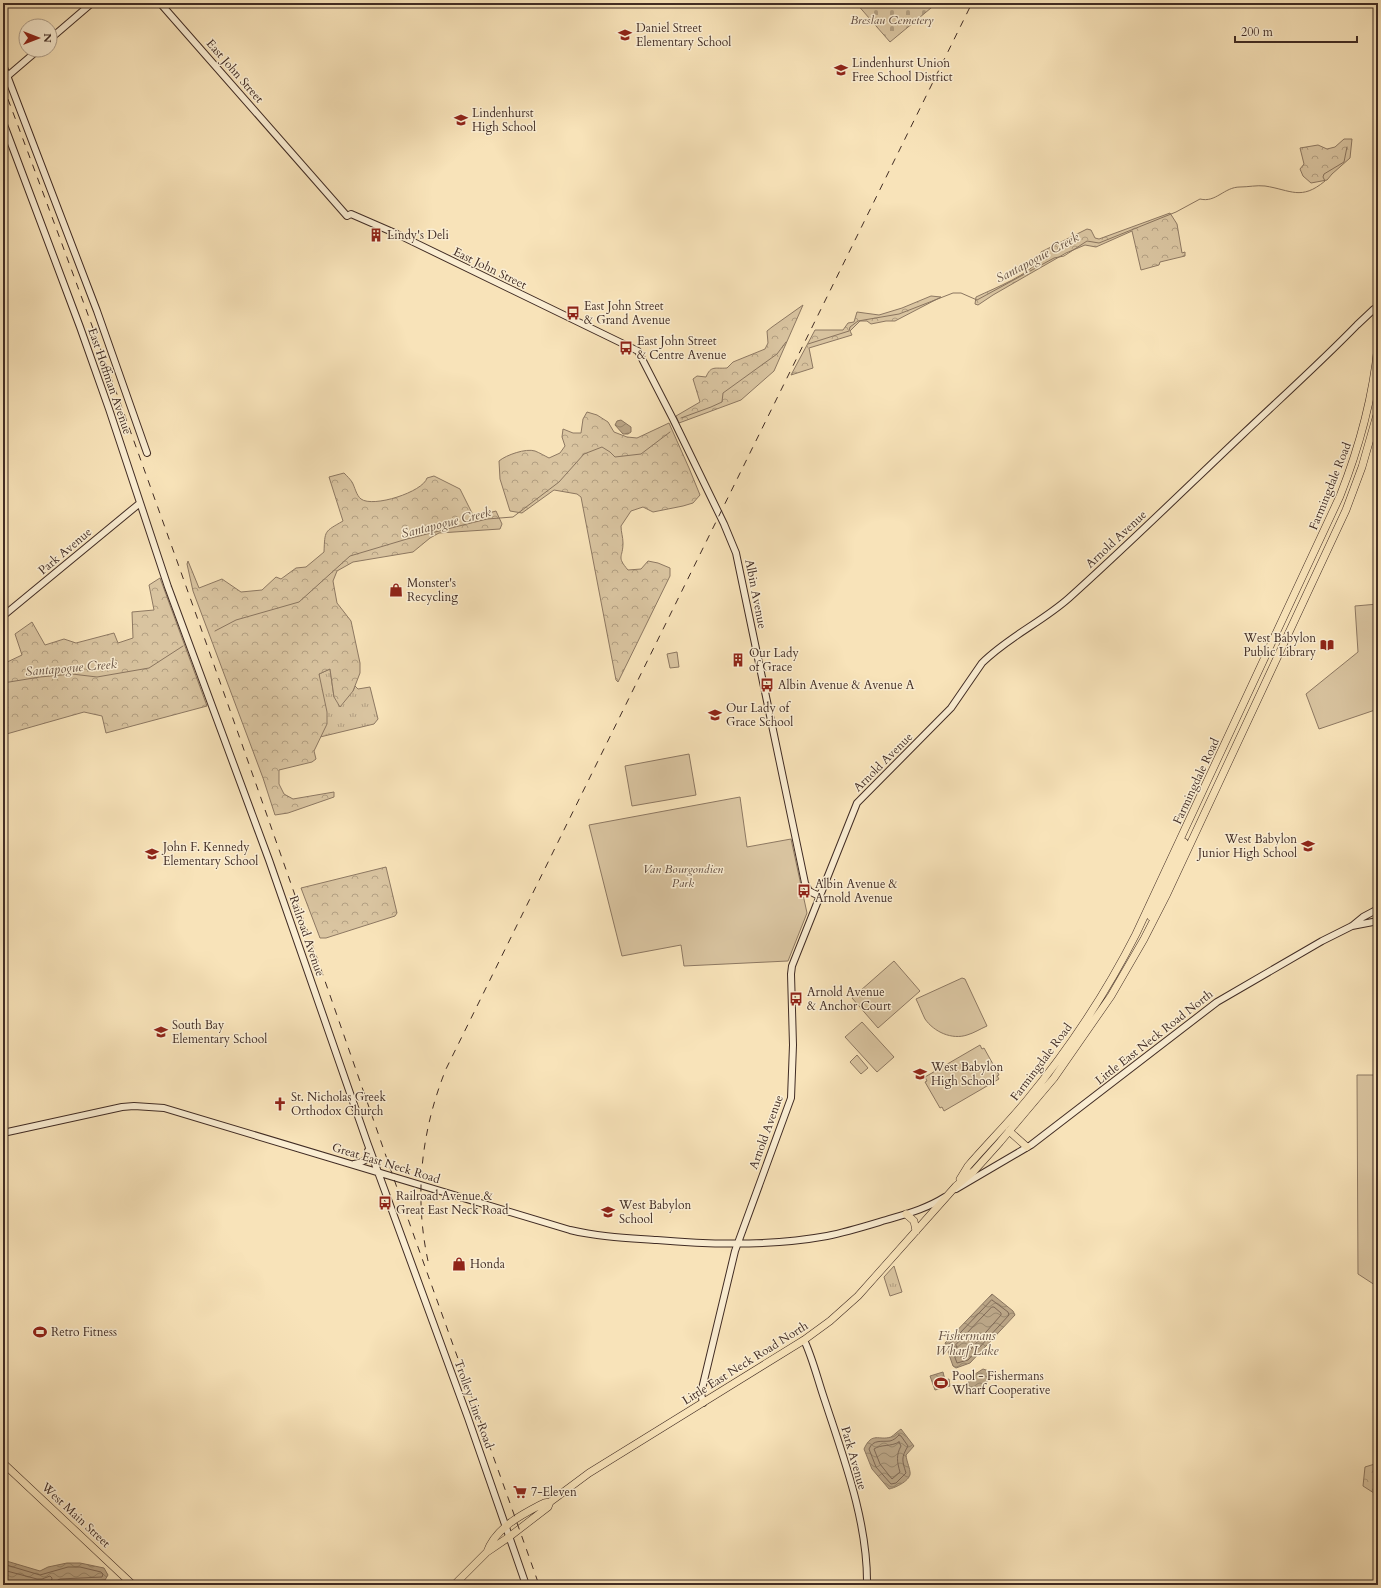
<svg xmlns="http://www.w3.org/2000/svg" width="1381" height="1588" viewBox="0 0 1381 1588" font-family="Cardo,serif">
	<defs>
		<pattern id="grass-tufts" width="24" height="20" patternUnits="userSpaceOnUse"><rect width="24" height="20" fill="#d9c4a0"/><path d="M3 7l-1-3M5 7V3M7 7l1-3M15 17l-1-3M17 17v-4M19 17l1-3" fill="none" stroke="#b29f82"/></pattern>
		<pattern id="forest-crowns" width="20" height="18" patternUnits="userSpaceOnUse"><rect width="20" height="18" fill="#d9c4a0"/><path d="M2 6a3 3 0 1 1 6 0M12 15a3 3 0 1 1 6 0" fill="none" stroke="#b29f82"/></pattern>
		<pattern id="cemetery-stones" width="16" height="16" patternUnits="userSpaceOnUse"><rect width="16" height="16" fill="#d9c4a0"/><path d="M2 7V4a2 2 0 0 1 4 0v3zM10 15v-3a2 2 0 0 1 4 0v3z" fill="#b29f82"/></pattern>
		<pattern id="water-waves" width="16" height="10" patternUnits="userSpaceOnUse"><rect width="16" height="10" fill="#baa586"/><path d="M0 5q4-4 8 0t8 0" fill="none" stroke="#99876d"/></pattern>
	</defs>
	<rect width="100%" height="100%" fill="#f8e3b9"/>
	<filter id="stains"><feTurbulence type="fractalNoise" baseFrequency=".005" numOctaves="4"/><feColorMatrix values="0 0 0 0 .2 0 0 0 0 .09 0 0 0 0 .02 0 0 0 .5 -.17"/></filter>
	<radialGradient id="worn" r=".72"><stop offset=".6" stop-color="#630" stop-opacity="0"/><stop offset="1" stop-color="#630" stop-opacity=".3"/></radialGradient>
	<path fill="url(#grass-tufts)" stroke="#8d7862" d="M330,669L334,697L353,691L355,686L358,689L370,687L378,719L374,724L320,737L322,732L319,674Z
		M894,1266L902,1292L890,1296L884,1277Z
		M105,1580L97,1585H3Z"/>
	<path fill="url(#forest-crowns)" stroke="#8d7862" d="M1344,139H1352L1350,158L1332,174L1327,180L1311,183L1303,176L1300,169L1304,164L1300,148L1318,145L1327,149L1335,147Z
		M1170,213L1177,224L1182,253L1185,252V256L1160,262L1159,265L1141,270L1132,231L1096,247L1085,245L1066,253L993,295L978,305L975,304L976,297C997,287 1027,276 1042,258L1041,252L1087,229L1091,230L1095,238L1099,239Z
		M931,296L941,297L895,321H886L871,324L867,321H860L850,331L852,335L809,348L813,368L791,375L815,330H843L848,323L854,322L857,312L879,315L902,308Z
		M803,305L774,371L741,400L679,423L676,416L700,402L693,379L697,376L706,377C711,365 715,369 727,368L733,362L765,349L768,343L767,331L772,327Z
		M587,412L597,415L608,422L614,432L627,437L637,438L669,423L689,468L700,495L693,503L683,506L653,512L643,507L631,511L621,526C621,532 623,537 623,543C623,558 616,556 628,570L641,569L648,561L658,563L670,568V576L618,682L616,680L581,497L577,494L554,490L522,513L510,511L500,479L499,461C506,455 526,448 535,451C540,453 545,456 549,458L560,453L565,446L562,437L563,429L573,433H581L583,419Z
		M344,473C347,476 350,479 352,482C355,487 356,495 361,499C373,508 423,492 427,478L434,476L460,489L474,517L496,511L502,524L500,529L439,533L430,538L413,552L353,562L337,571L333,581L337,603L351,621L360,663V673L353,691L340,707L334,697L330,669L319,674L327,712V724L314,751L316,759L312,762L279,770V784L284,794L293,799L334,792V797L288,813L275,815L263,778L193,591L187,564L188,561L199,588L222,579L241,592L262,590L276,577L281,579L296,568L306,567L324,552C325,530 324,532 343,521L329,477Z
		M160,578L207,706L106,733L102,716L84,712L3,735V664L22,655L15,634L32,622L45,645L64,639L76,643L114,633L118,643L133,638L132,612L154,610L149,585Z
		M386,867L397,913L395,916L326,938H320L301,888Z
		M1378,1463V1495H1377L1363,1486L1365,1467Z"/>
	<path fill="url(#cemetery-stones)" stroke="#8d7862" d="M856,3H937L890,42Z"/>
	<path fill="#d9c4a0" stroke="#8d7862" d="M1378,604V709L1319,729L1306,694L1358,652L1355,606Z
		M677,652L679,667L670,668L667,654Z
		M689,754L696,795L632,806L625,766Z
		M740,797L747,847L791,839L807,913L788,961L684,966L681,945L622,956L589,825Z
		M894,961L920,991L878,1028L852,998Z
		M962,978L965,979L987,1026C980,1029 974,1033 967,1035C952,1040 934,1032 925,1019C922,1013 919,1005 916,999Z
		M862,1022L894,1057L877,1072L845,1037Z
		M980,1045L982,1049L984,1048L999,1075L997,1076L999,1079L944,1111L942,1107L940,1108L925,1082L927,1081L925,1077Z
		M857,1055L868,1068L861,1074L850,1062Z
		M1357,1075H1378V1287L1358,1274Z"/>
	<path fill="url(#water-waves)" stroke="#8a755f" d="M621,420L631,427V432L628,434H623L615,425L617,421Z
		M992,1294L1013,1311L1015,1315L970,1363L956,1368L953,1366L945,1343Z
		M983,1369L992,1372C989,1383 980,1390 968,1391L969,1378Z
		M943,1372L945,1380L949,1379L950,1386L935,1390L930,1376Z
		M901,1429L914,1446L906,1455C907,1463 909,1465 910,1472C912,1480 895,1488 889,1489L872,1469L864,1449C872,1431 879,1441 891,1437C894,1435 898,1431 901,1429Z
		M3,1560L40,1571L48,1567L67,1563H80L104,1568L108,1575L105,1580L3,1585Z"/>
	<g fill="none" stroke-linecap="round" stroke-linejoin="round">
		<path stroke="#7e6855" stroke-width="1" d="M992,1300L1008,1312L1009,1315L968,1360L957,1363L950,1344Z
			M992,1307H994L1001,1313V1315L965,1356L960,1357L956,1345Z
			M899,1435L901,1436L908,1446C901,1458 902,1460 906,1473L896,1483L891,1484L876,1467L869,1449C873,1439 882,1442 890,1441C894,1440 896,1438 899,1435Z
			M899,1442L901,1446C896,1455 897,1462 900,1472L892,1479L880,1464L874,1449C881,1444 891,1447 899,1442Z
			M3,1564L40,1575L68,1567H80L101,1572L103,1574L102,1577L60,1579L56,1581V1585
			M3,1570L37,1579H42L50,1576L52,1578L51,1585"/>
		<path stroke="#8a755f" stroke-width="1" d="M808,344L849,331L850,327L858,321L899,314L953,293H961L977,300L1054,258L1064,256L1087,241L1099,243L1176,212L1200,199C1216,203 1224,187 1240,187C1248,187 1257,185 1265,186C1291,190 1301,201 1325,181L1323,177L1324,174L1344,162L1347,147
			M681,418L711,407L722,402L723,393L777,354L786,342
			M215,631L236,620L299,602L350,556L407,539L487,519L513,517L559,482L584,454L602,447L610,452L615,457L641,454L670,432
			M3,683L40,677L72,674L97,677L149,668L183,646"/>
		<g stroke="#412c24" stroke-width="8">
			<path id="secondary" d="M160,3L347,216L351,214L397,234L638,351L673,419L724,524L736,553L805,883L809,891L819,896
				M50,39L92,3
				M3,65L97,311L147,453
				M3,80L38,50
				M3,122L80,327L109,409L168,587L269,860L367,1142L468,1418L526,1585
				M3,616L140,503
				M1352,926L1378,921
				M3,1133L122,1107L134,1106L164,1108L570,1230C599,1237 628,1238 657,1240C713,1245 772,1246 827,1236C847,1232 866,1226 886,1220C906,1214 926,1209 945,1197
				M354,1164C362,1162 369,1161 368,1151
				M956,1189L1031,1145L1217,1002L1322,941L1352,926L1363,917L1378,909
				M804,1340C813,1359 818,1381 825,1401C844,1459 868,1523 867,1585
				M703,1403L701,1393L735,1251L791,1098L793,1045L791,974L792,966L857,803L951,708L982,663C1008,637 1042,622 1069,598C1128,545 1185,489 1243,434C1281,398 1320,363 1357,325L1374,309L1378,307"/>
		</g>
		<g stroke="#412c24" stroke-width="8">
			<path id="primary" d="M1151,917L1184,842
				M1009,1131L1027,1147
				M960,1179L968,1166C987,1144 1008,1123 1027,1100C1069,1049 1106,993 1136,934L1340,496C1359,448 1373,397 1378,345
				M906,1214L914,1221L916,1231
				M3,1463L133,1585
				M487,1552C496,1527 523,1514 544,1503L550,1502
				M454,1585L487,1552L509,1537L548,1507L550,1502L589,1473L804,1340L830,1321L858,1296L956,1186L974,1171L1000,1142L1054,1078L1111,996L1144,939L1166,896L1346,510L1362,467L1378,411"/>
		</g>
		<use href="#secondary" stroke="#faedd2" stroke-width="6"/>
		<use href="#primary" stroke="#f8e3b9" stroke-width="7"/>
		<path stroke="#412c24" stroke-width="1" stroke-dasharray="7 7" stroke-linecap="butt" d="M3,86C134,433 256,783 378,1133C430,1284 486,1434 539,1585
			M428,1261C414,1196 421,1131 446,1069L972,3"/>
	</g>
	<defs>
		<g id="school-bare" transform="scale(1.08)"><path d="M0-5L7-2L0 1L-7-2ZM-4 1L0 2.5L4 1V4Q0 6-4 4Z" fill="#8f2418" stroke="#faedd2" stroke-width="2.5" paint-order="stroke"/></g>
		<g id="building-bare" transform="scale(1.08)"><path d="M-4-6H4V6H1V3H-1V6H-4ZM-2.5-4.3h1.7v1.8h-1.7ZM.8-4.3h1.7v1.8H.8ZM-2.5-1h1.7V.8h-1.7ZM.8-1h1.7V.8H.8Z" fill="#8f2418" stroke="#faedd2" stroke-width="2.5" paint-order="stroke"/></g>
		<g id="bus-bare" transform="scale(1.08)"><path d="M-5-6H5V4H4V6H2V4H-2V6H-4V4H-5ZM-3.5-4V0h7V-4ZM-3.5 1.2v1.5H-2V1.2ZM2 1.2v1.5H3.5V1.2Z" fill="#8f2418" stroke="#faedd2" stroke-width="2.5" paint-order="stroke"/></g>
		<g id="shop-bare" transform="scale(1.08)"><path d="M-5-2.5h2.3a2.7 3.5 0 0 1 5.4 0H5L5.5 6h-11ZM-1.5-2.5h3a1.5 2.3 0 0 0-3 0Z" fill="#8f2418" stroke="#faedd2" stroke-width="2.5" paint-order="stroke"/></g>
		<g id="library-bare" transform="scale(1.08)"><path d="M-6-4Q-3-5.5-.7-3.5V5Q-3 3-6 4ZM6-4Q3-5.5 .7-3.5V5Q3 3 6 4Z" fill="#8f2418" stroke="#faedd2" stroke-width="2.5" paint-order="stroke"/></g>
		<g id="church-bare" transform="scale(1.08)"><path d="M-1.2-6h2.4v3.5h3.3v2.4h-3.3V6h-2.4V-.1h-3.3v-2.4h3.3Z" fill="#8f2418" stroke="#faedd2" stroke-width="2.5" paint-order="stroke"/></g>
		<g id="stadium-bare" transform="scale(1.08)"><path d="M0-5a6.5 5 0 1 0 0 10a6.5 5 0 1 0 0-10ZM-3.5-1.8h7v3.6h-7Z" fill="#8f2418" stroke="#faedd2" stroke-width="2.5" paint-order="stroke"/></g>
		<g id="supermarket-bare" transform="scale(1.08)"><path d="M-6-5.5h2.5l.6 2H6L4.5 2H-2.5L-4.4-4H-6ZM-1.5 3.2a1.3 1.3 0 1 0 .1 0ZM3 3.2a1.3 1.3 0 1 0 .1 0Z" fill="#8f2418" stroke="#faedd2" stroke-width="2.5" paint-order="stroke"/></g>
	</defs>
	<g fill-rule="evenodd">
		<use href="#school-bare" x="625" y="35"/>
		<use href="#school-bare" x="841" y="70"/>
		<use href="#school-bare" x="461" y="120"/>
		<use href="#building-bare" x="376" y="235"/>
		<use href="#bus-bare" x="573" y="313"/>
		<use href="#bus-bare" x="626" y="348"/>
		<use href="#shop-bare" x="396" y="590"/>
		<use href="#library-bare" x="1327" y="645"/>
		<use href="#building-bare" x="738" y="660"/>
		<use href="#bus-bare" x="767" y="685"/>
		<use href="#school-bare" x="715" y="715"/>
		<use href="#school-bare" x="1308" y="846"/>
		<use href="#school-bare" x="152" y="854"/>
		<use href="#bus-bare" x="804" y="891"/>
		<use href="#bus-bare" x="796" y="999"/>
		<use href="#school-bare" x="161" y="1032"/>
		<use href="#school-bare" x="920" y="1074"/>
		<use href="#church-bare" x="280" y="1104"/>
		<use href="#bus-bare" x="385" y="1203"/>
		<use href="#school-bare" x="608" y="1212"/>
		<use href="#shop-bare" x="459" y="1264"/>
		<use href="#stadium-bare" x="40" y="1332"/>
		<use href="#stadium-bare" x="941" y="1383"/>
		<use href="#supermarket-bare" x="520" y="1492"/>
	</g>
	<g text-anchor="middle" stroke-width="3" stroke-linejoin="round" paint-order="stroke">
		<g font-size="12" font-style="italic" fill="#5f4a3d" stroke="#faedd2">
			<text x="892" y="24">Breslau Cemetery</text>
			<text x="683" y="873">Van Bourgondien<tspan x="683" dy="14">Park</tspan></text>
		</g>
		<g font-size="12" fill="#412c24" stroke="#faedd2" text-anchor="start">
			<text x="636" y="32">Daniel Street<tspan x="636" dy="14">Elementary School</tspan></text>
			<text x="852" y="67">Lindenhurst Union<tspan x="852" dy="14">Free School District</tspan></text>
			<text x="472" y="117">Lindenhurst<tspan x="472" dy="14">High School</tspan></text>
			<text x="387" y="239">Lindy's Deli</text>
			<text x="584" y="310">East John Street<tspan x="584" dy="14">&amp; Grand Avenue</tspan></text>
			<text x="637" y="345">East John Street<tspan x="637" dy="14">&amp; Centre Avenue</tspan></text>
			<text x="407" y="587">Monster's<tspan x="407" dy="14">Recycling</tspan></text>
			<text x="1316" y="642" text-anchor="end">West Babylon<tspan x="1316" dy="14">Public Library</tspan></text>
			<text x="749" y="657">Our Lady<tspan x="749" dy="14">of Grace</tspan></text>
			<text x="778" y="689">Albin Avenue &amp; Avenue A</text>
			<text x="726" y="712">Our Lady of<tspan x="726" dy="14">Grace School</tspan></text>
			<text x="1297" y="843" text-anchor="end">West Babylon<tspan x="1297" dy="14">Junior High School</tspan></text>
			<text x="163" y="851">John F. Kennedy<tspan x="163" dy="14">Elementary School</tspan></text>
			<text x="815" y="888">Albin Avenue &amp;<tspan x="815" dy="14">Arnold Avenue</tspan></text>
			<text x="807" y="996">Arnold Avenue<tspan x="807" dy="14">&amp; Anchor Court</tspan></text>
			<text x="172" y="1029">South Bay<tspan x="172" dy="14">Elementary School</tspan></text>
			<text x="931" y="1071">West Babylon<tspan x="931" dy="14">High School</tspan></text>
			<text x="291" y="1101">St. Nicholas Greek<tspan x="291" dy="14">Orthodox Church</tspan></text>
			<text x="396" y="1200">Railroad Avenue &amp;<tspan x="396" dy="14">Great East Neck Road</tspan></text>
			<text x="619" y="1209">West Babylon<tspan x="619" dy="14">School</tspan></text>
			<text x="470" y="1268">Honda</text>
			<text x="51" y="1336">Retro Fitness</text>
			<text x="952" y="1380">Pool - Fishermans<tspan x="952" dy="14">Wharf Cooperative</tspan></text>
			<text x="531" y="1496">7-Eleven</text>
		</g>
		<g font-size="12" fill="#412c24" stroke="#faedd2">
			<text transform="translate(235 71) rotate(49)" y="4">East John Street</text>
			<text transform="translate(490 268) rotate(26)" y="4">East John Street</text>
			<text transform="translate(110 381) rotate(71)" y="4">East Hoffman Avenue</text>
			<text transform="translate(1330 486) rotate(-68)" y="4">Farmingdale Road</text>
			<text transform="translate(1116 539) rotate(-43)" y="4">Arnold Avenue</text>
			<text transform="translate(65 551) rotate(-40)" y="4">Park Avenue</text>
			<text transform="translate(756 594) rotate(79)" y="4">Albin Avenue</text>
			<text transform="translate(883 762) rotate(-45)" y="4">Arnold Avenue</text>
			<text transform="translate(1196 781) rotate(-65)" y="4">Farmingdale Road</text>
			<text transform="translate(307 936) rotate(71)" y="4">Railroad Avenue</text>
			<text transform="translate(1154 1037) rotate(-38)" y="4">Little East Neck Road North</text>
			<text transform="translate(1041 1062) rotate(-53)" y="4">Farmingdale Road</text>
			<text transform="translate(766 1132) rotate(-70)" y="4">Arnold Avenue</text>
			<text transform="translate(386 1163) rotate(17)" y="4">Great East Neck Road</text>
			<text transform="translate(745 1363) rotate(-32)" y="4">Little East Neck Road North</text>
			<text transform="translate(474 1404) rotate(70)" y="4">Trolley Line Road</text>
			<text transform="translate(854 1458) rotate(74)" y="4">Park Avenue</text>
			<text transform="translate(76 1515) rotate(43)" y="4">West Main Street</text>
		</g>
		<g font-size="13" font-style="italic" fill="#655041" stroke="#faedd2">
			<text transform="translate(1037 257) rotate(-28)" y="5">Santapogue Creek</text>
			<text transform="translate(446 522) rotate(-14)" y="5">Santapogue Creek</text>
			<text transform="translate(71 667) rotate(-5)" y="5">Santapogue Creek</text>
			<text x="967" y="1340">Fishermans<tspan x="967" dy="15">Wharf Lake</tspan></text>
		</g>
	</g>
	<rect width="1381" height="1588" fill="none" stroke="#f8e3b9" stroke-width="16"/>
	<rect x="4" y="4" width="1373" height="1580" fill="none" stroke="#412c24" stroke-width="2"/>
	<rect x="8" y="8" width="1365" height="1572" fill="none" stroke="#412c24"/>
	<g transform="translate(38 38) rotate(90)"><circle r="19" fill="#faedd2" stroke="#b0a08c"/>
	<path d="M0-3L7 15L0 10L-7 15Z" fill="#8f2418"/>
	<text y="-6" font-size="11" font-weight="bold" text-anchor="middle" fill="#412c24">N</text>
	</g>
	<path d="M1235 36v6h122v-6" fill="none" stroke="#412c24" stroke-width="2"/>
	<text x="1241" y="36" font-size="12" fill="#412c24" stroke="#faedd2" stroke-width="3" paint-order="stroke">200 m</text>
	<rect width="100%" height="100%" filter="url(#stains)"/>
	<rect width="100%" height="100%" fill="url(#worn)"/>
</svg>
